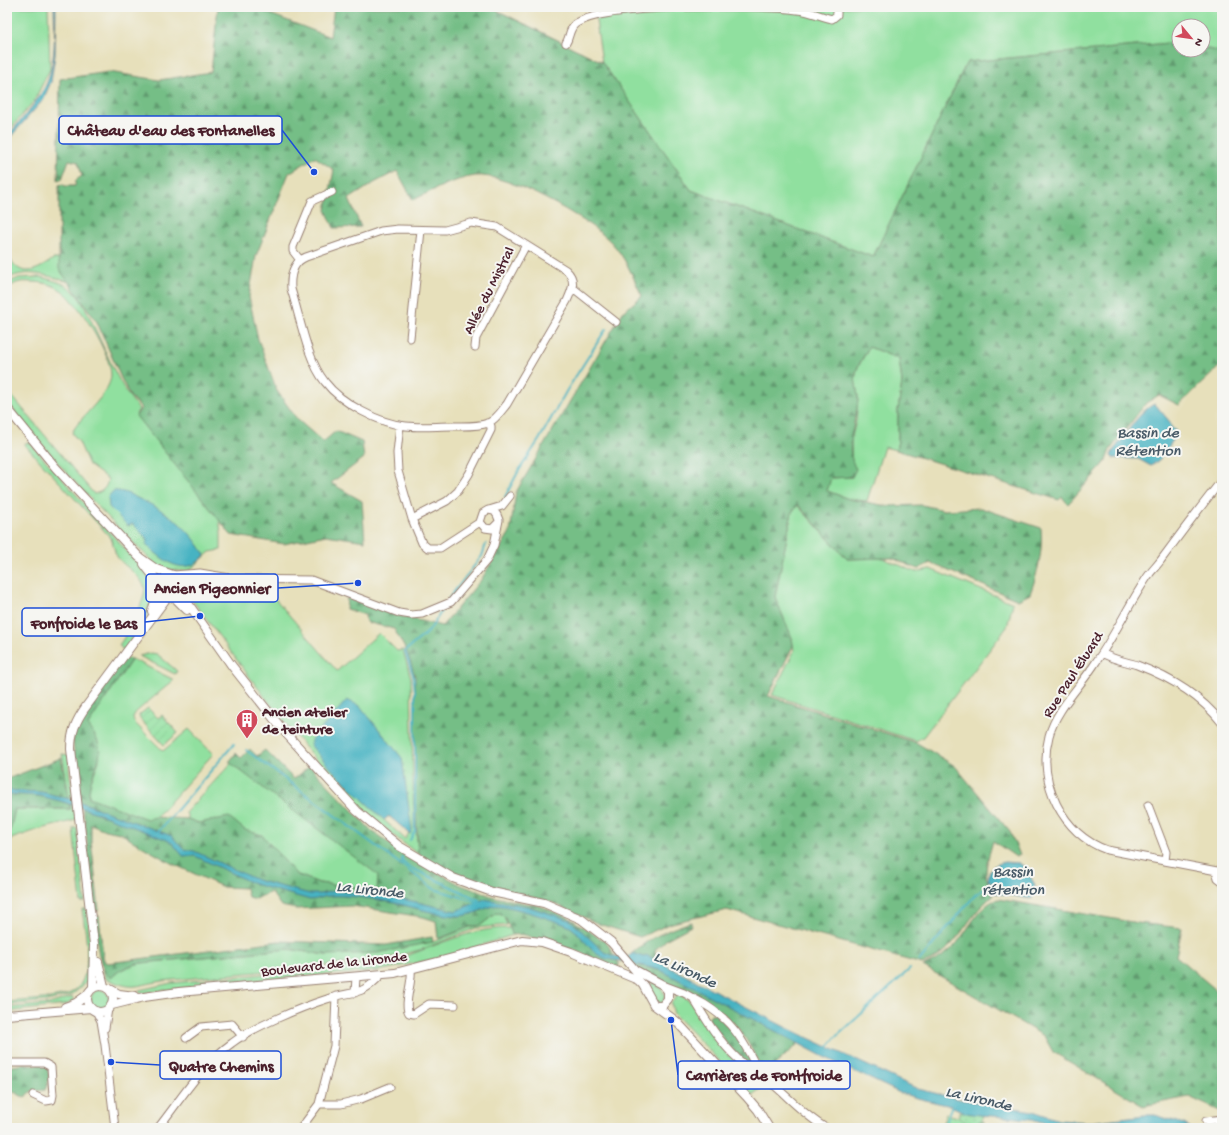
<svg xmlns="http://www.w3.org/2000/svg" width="1229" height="1135" viewBox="0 0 1229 1135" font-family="'Gochi Hand',sans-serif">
	<defs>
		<pattern id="forest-firs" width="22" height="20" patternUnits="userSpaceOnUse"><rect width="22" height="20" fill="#74be86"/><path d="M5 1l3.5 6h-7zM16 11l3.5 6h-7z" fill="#619a6e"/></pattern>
		<pattern id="park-dots" width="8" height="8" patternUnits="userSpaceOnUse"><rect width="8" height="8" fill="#90e09f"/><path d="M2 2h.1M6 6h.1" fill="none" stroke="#7ec089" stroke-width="1.8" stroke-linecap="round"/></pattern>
		<pattern id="garden-furrows" width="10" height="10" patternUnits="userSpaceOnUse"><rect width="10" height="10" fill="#90e09f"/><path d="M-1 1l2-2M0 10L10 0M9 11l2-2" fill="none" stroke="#7ec089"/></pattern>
	</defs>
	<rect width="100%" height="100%" fill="#f6f6f2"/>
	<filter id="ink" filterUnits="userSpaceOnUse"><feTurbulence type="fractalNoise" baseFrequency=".025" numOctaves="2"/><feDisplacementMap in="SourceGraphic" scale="8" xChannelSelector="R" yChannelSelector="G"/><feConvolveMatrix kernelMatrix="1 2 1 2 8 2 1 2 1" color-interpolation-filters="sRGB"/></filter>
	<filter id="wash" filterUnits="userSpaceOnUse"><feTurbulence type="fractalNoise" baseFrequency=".012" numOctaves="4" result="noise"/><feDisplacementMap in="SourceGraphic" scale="16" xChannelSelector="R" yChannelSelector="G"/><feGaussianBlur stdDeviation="0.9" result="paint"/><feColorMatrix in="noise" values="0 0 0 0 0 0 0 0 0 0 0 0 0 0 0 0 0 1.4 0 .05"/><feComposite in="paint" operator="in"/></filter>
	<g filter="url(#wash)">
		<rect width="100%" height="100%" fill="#e7e0bb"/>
		<path fill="#90e09f" stroke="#6d8065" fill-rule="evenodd" d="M7,7H48L50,69L34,101L7,133Z
			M490,7L602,62L594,7H1222V52L1203,48V26H1179V42L967,62L873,257L691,190L602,62Z
			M7,256C11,260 14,265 18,268C29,276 44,266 53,259H61L69,282C49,276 27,268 7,279Z
			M40,277C51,280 63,282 71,289C83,299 89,316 95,329C108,356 119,386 139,409L136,414L219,516L221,534V550L210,552L190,570L181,571L161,568L156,565C103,514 53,460 7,402V390L94,494C102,492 107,488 108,479L89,465L79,442L72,433C79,417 111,394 111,375C111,354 78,301 61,290C52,284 42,282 31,282C21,281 14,282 7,290V283L19,278Z
			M869,347L899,359L902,382L898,410V441L896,450L884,447L867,501L849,499L827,491L830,478L852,477L851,440L856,421L858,397L855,380L857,369Z
			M29,442L151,578C160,599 146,619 134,635C131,640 128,646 123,650L119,645C127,635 148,597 144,586C139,574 126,568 118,558C114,553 114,545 111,538L24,444Z
			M797,505L847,559L882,558L916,572L930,569L1013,603L1007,627L923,737L916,741L772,695L794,651L792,638L775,597L792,512Z
			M203,576L233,582H261L337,671L379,633L397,651L403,650L411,678L414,829L416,828L418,854C322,785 257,685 186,592V584L198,577L201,585L194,590L197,594L206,588ZM387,816L392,818L409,833L405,839L384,820Z
			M151,653L157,654L177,671L175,674L139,656Z
			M132,659L174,680L136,712L133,717L134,722L163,751L189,729L213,754L163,810L155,817L147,820L89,797V786L99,761L88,725Z
			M62,754L69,755V770L76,820L37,830L8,840L15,809H71Z
			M237,757L382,873L377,890L319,883L295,874L252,842L188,819L186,812Z
			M73,828H77L85,902H81Z
			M82,909H87L92,963L91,978L72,995L47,1001L7,1005V1002C27,1000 49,1000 68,994C97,984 85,932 82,909Z
			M496,913L504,916L507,925L476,928L420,950L375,961L162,981C133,986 133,991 105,978L103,969L111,978C120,969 128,966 141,963L288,949L326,955L433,942L470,927L481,925Z
			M510,928L513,935L444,957L378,971L230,982L140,993L139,990L171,983L378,963C423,955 463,927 510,928Z
			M652,983H655C662,989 667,993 663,1002L657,1003L648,988Z
			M91 999a9 9 0 1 1 18 0a9 9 0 1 1-18 0Z
			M678,995C697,998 708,1031 720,1046C733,1061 750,1071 763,1087L752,1095L674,1014L671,1003Z
			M72,997L74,1001L65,1005L7,1012V1008L49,1004Z
			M946,1114L958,1117L965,1122L984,1121L983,1128H941Z"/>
		<path fill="url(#forest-firs)" stroke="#5f6e58" d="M218,7H252L330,37L334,7H490L602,62L691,190L873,257L967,62L1179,42V50H1203V48L1222,52V364L1179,405L1159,395L1146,403L1110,450L1105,463L1068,504L1062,497L1059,500L896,450L898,441V410L902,382L899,359L869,347C865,354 860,362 857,369C853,380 858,389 858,400C856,422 844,450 856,469L852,477L831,478L827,491L849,499L887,506L922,505L944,510L981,508L1041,528C1043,552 1038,572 1030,594L1018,600L930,563L918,569L892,558L847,559L798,505L792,512L775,597L792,638L793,646L768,696L917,743L955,766L1010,832L1020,855L1016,857L993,841C986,866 982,872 993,896C966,915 957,954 922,964L727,910L672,923L640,937L599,924L551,902L468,880L450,873L418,854L415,792V676L407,652L394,629L366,622L365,615L346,609L347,598L400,616L442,626L481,580L510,532L516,492L623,312L642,296C633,277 625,256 610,241C588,219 506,172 475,176C453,179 432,191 413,200L397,171L374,183L349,199L361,227L334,228L326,210L334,170L315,157L289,173L256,256L249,297L258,339L277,391L297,419L323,442L336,431L362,442L364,458L331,483L362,501L365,541L326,535L284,544L231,535L136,416L141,408L130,396L121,378L97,322L59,269V185L62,184L65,186H75L76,180L82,176L78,162L69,160L62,179L58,180L60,79L109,72L159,80L211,72Z
			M124,657L132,659L88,725C114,759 89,764 89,797L147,819L155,817L188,819L198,823L229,817L245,830L262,835L296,874L319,883L377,890L378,875L229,762L236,753L241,758L250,749L257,756L265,750L294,779L310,766L372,831L408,857L461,885L494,897L536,905L568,917L607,943L619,964L618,967L613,966C589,955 565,947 540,940C528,937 526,933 513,935L504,916L496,913L481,925L470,927L438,939L436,921L423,917L352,906L296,909L281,906L271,892L255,899L248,897L246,888L223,887L171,863L131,840L121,833L105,830L91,824V840L99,910L94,912L85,821L80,800L73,743L74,730Z
			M61,758L71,809H15L7,842V779Z
			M998,899L1138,923L1182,928L1176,956L1222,995V1112L1189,1097L1143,1106L1053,1052L1044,1036L923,966C937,961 951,952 960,939C970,926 981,904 998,899Z
			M99,916L103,957L105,962L108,963L279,941L386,945L432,937L433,942L378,953L326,955L288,949L141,963C128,966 120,969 111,978C96,969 97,933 95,917Z
			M691,922V926L667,939L655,950L657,959L632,962L628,957C646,939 667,930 691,922Z
			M638,965L662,971L799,1043L765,1074C756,1058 748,1039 735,1025C713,1000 664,983 634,968Z
			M711,1014H717L740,1041L751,1061L749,1063L746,1062L728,1045L708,1018Z
			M26,1064L45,1065C51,1073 49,1081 45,1090C37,1091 29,1089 25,1098L7,1088V1067Z"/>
		<path fill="url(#park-dots)" stroke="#6d8065" d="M960,1111L983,1115L982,1120L976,1123L968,1124L958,1117Z"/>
		<path fill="url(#garden-furrows)" stroke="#6d8065" d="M148,708L158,718L162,715L178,733L164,745L140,719L139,715Z"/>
		<path fill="#46b3c2" stroke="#486976" d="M54,7H56L55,55L51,82L43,100L7,141V137C20,121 35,105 45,87C56,64 55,32 54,7Z
			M1155,404L1170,422L1171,427L1178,433L1160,459L1151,466L1138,459L1113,458L1111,456L1113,451C1123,439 1141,408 1155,404Z
			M113,491C121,490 130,494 137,498C167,511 188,526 205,555C185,579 163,561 146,544L148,540L134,525L132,524L128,526L109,507L108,497Z
			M347,700L360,706L402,758L412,831L410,834L389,816L384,820L333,771L311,746V740Z
			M7,790L42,792L78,801L172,836L183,849L194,851L257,880L310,894H320L333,891L386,895L456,911L484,899L527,906L570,920L604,952L613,956L628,957L633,953L643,957L646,955L787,1028L918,1089L963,1100L1033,1111L1059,1120L1090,1122L1145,1115H1155L1184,1124L1191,1128H1156L1137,1126L1122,1128H1061L1032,1119L979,1115L966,1113L951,1106L917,1098L900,1093L822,1056L662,971L640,965L636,966C627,959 612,962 602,957C587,950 581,931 566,925C552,920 506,903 493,906C480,910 470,917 455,916C431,914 408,905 384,901C367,898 347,895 330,896C323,896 318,900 310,900L254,884L195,856H183L172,843L167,840L94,812L60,801L39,796L10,794L7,805Z
			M1004,862L1019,863L1025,867L1035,885L1032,899L994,893L992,882L988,881C989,868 991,866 1004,862Z"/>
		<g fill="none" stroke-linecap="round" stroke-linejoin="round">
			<path stroke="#46b3c2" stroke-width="2" d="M505,497L518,472L539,440L567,390L606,329
				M449,598L482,556L486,544
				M246,750L434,889L482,903
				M158,832L234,744
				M410,840L415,831V691L413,675L405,651L429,631L441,612
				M402,857V861L407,866L479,900
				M919,961L976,894L993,884
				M827,1048L835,1038L910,969
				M944,1128L953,1105"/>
		</g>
	</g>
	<g filter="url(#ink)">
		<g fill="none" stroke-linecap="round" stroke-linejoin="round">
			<g stroke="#988073" stroke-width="9">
				<path id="minor" d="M566,43C570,37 569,29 575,24C606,3 756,5 797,10C809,11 820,16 832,19L837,15V7
					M471,223L497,227L566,270C577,280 572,290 567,301L507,404C502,410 496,420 488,423C477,427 463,426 452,426C437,426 421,428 406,426C380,424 341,403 325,382C307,360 300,317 291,289C290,276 293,262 306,257L381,231L398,229L445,230Z
					M300,260L293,251V247L312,201L332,192
					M573,288L616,322
					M410,338L421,230
					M475,347L476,338L526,245
					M400,425L397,453L398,471L412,519L422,543L428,548H440L480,522
					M489,510L502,506L510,496
					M412,519L447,501L458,491L469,474L491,430V426L487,423
					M173,575L200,573L236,579L311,580L399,613L411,615L422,614L451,602L487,560L494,545L499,520L497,515L494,511L488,510L483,513L480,522L485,528L492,529L498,523
					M1102,653C1113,660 1125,661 1137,665C1169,677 1201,696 1222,723
					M1148,805L1166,852L1165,861
					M1222,867L1217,874L1218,878L1222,881
					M1217,871L1107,850C1062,834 1037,782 1049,736C1056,709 1081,686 1096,662C1115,635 1128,606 1146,579C1150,572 1157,566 1161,560C1181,533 1201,506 1222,480
					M411,970C413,982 403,1004 409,1013L414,1014L429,1004L455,1005
					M663,985L684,993L693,998
					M355,993L356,977
					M96,1011L101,1021L105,1045L115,1128
					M105,1028L108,1009
					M186,1038L201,1027L232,1024L243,1037
					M7,1063H44L51,1067L53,1095L52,1100L46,1101L33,1095
					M762,1078C744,1041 732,1017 693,998C706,1020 720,1043 739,1060C750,1071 765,1077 776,1087C793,1102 807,1117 826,1128
					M319,1104H341L361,1099L390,1087
					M1206,1121L1222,1119
					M158,1128C181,1099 202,1064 232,1043C253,1027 302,1007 327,999C352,990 360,998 381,975
					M301,1128L319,1104L334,1046L336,996"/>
			</g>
			<g stroke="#988073" stroke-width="10">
				<path id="tertiary" d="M7,408L56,468L139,557L156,569L173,575L178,579L185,599L232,666L282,729L357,811L399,846L453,878L492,892L544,903L581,919L611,942L635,970L663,985L668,991V999L662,1006H656
					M144,564L154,577L162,593L176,599L187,610
					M152,611L159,589
					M98,962L104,986
					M635,977L643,985L654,1005L676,1021L746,1096L758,1110L769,1128
					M87 999a13 13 0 1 1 26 0a13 13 0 1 1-26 0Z
					M93,987L94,944L71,749C71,732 76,721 85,708L168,596
					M110,989L119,994L135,996
					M112,1005L144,997L179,992L395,973L522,940L542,942L571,952L638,980
					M65,1007L76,1003L87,995
					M7,1015L91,1008"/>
			</g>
			<use href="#minor" stroke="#fff" stroke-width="7"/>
			<use href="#tertiary" stroke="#fff" stroke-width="8"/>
		</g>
	</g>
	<defs>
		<g id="building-pin" transform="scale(1.15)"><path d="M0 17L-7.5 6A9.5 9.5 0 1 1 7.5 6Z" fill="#d1495b" stroke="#f6f6f2"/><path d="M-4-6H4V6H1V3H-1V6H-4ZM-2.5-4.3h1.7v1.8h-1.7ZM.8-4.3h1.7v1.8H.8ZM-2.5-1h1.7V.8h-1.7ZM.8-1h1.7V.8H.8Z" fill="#fff"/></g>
	</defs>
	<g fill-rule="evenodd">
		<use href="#building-pin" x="247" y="720"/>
	</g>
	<g text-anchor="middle" stroke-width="4" stroke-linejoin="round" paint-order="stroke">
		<g font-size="15" fill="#4a1f2b" stroke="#f6f6f2">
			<text transform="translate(488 290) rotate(-63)" y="5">Allée du Mistral</text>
			<text transform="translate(1072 674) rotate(-57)" y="5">Rue Paul Éluard</text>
			<text transform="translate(334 963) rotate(-6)" y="5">Boulevard de la Lironde</text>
		</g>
		<g font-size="15" font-weight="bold" fill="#4a1f2b" stroke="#f6f6f2" text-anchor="start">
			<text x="262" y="716">Ancien atelier<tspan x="262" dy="17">de teinture</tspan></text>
		</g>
		<g font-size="16" font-style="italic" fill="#485a67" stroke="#f6f6f2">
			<text x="1148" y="437">Bassin de<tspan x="1148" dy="18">Rétention</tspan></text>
			<text x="1013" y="876">Bassin<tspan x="1013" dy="18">rétention</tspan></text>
			<text transform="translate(370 888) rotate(6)" y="6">La Lironde</text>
			<text transform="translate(686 968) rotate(25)" y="6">La Lironde</text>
			<text transform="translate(979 1097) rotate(13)" y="6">La Lironde</text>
		</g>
	</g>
	<path fill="none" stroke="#1d4ed8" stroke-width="1.5" d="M314 172L282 130M358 583L278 588M200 616L145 622M111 1062L160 1065M671 1020L678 1075"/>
	<g fill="#1d4ed8" stroke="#f6f6f2" stroke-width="1.5">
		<circle cx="314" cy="172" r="4"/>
		<circle cx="358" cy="583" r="4"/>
		<circle cx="200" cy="616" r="4"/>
		<circle cx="111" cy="1062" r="4"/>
		<circle cx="671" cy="1020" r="4"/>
	</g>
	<g fill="#f6f6f2" stroke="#1d4ed8" stroke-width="1.5">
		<rect x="59" y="116" width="223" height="28" rx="4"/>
		<rect x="146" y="574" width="132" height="28" rx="4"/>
		<rect x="22" y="608" width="123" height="28" rx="4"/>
		<rect x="160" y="1051" width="121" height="28" rx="4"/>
		<rect x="678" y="1061" width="172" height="28" rx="4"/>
	</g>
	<g font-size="16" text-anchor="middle" font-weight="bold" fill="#4a1f2b">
		<text x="171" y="135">Château d'eau des Fontanelles</text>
		<text x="212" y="593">Ancien Pigeonnier</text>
		<text x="84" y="628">Fonfroide le Bas</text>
		<text x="221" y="1071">Quatre Chemins</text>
		<text x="764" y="1080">Carrières de Fontfroide</text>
	</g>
	<rect width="1229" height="1135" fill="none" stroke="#f6f6f2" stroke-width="24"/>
	<g transform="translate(1191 38) rotate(119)"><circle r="19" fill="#f6f6f2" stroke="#b1a0a2"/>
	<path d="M0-3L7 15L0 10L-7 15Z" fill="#d1495b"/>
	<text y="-6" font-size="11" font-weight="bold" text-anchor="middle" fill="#4a1f2b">N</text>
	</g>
</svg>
